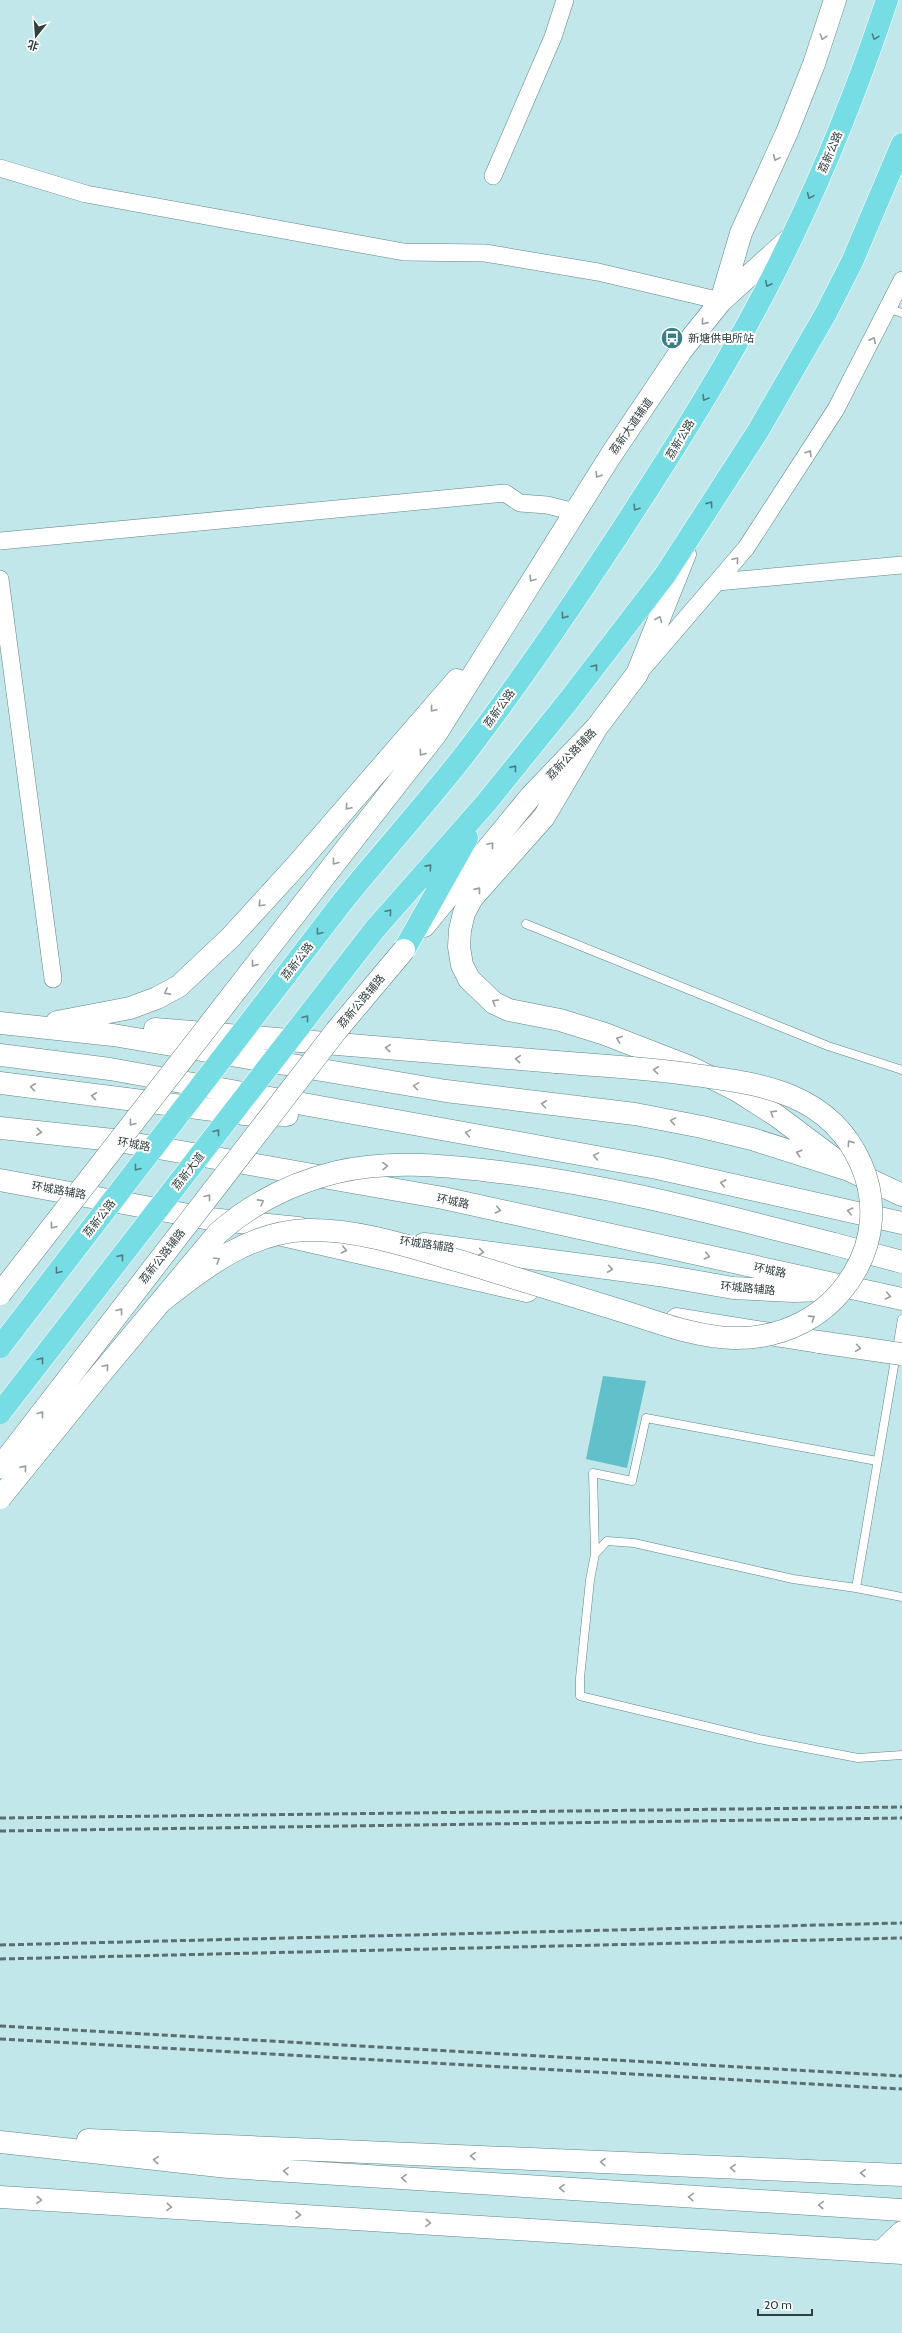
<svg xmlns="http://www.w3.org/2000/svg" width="902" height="2333" viewBox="0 0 902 2333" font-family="Cabin,'Noto Sans SC',sans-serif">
	<rect width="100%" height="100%" fill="#c1e7ea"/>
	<path fill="#61c0c9" d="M603,1376L646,1381L627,1468L586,1459Z"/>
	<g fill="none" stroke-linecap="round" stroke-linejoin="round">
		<g stroke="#628588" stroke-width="9">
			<path id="lane" d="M889,309L902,313
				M526,924L828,1046L902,1070
				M595,1554L593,1473L632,1481L646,1418L877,1461
				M856,1588L902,1319
				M902,1597L856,1588L793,1579L634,1543L607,1541L595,1554L590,1580L580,1678V1696L759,1739L858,1758L902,1755"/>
		</g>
		<g stroke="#628588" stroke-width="18">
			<path id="street" d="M0,168L86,194L404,252L485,253L598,272L721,301
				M493,176L553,37L565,0
				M0,541L505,493L520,503L547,505L575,512
				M0,579L53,979
				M717,582L902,565
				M644,667L746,548L836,409L902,280"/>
		</g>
		<g stroke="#628588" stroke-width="23">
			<path id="secondary" d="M721,301L741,233L787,132L814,64L835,0
				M597,727L544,817L472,898L464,913L460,930L459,947L462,965L469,979L494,1003L509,1010L560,1020L605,1034L690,1067L738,1091L777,1116L849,1170L902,1195
				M359,832L436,734L611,455L681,351L721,301L791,238
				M424,926L531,796L597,727L637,674L685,554
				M57,1022L130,1008L157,998L179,986L231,937L295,867L457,680
				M0,1023L113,1035L446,1091L635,1114L702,1127L752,1139L849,1170
				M155,1029L556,1062
				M0,1055L110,1069L657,1168L902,1223
				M0,1083L245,1114L287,1115
				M0,1128L113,1140L443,1198L902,1299
				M0,1180L210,1219L299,1228
				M278,1234L527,1291
				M424,1244L659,1275L733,1288L794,1291L826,1290
				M834,1244L902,1262
				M677,1319L819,1342
				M88,2140L902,2175
				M0,2142L228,2167L902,2210
				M0,2197L902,2253
				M882,2251L902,2232"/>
		</g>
		<g stroke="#fff" stroke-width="23">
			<path id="primary" d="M343,901C383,851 426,804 465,754C518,685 567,613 615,540C679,442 742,343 792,237C829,160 860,81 887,0
				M375,929L486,803L569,700L665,575L758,431L826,313L852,262L902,144
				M404,950L467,838"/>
		</g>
		<use href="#lane" stroke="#fff" stroke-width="8"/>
		<use href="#street" stroke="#fff" stroke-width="17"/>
		<use href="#secondary" stroke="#fff" stroke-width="22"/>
		<use href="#primary" stroke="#77dde5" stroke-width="22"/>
		<path stroke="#596f71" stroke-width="3" stroke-dasharray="6 3" stroke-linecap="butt" d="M0,1818L902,1807
			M0,1831L902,1818
			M0,1945L902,1923
			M0,1959L902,1938
			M0,2026L902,2076
			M0,2039L902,2089"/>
		<g stroke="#628588" stroke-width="23" stroke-linecap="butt">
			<path id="secondary-bridge" d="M0,1294L359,832
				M163,1300C206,1266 250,1232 307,1230C361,1229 414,1248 466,1263C518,1279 570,1295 622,1311C657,1322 695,1337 733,1338C783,1339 828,1317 854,1273C874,1240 877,1200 861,1164C830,1093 762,1084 695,1075C649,1068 603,1066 556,1062
				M819,1342L902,1354
				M0,1467L336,1031L404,950
				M0,1498L93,1383L218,1233C252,1203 292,1183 337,1172C386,1160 441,1165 491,1171C608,1184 720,1215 834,1244"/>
		</g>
		<g stroke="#fff" stroke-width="23" stroke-linecap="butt">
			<path id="primary-bridge" d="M0,1347L343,901
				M0,1413L375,929"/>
		</g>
		<use href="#secondary-bridge" stroke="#fff" stroke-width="22"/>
		<use href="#primary-bridge" stroke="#77dde5" stroke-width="22"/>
	</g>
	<defs><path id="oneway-chevron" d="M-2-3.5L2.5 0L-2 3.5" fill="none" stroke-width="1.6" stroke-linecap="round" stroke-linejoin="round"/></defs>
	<g stroke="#979e9f">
		<use href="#oneway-chevron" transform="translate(823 37) rotate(108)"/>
		<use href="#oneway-chevron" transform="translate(776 158) rotate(114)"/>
		<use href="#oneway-chevron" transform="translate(704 322) rotate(129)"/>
		<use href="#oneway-chevron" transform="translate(873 340) rotate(-63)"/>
		<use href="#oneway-chevron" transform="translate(809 453) rotate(-58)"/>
		<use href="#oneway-chevron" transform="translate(598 475) rotate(122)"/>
		<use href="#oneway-chevron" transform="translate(736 560) rotate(-50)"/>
		<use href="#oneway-chevron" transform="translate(532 579) rotate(123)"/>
		<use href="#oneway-chevron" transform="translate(659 619) rotate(-68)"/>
		<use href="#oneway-chevron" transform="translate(433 709) rotate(131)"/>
		<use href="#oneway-chevron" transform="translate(422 753) rotate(127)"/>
		<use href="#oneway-chevron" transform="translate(348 807) rotate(131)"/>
		<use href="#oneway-chevron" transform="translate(491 845) rotate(-50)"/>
		<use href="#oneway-chevron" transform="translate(335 862) rotate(128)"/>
		<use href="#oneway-chevron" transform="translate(478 890) rotate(-51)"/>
		<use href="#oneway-chevron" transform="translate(261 904) rotate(133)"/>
		<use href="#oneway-chevron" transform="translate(254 964) rotate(128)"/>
		<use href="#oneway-chevron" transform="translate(167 992) rotate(152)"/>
		<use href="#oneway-chevron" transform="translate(495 1002) rotate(-149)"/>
		<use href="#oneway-chevron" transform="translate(619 1039) rotate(-160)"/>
		<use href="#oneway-chevron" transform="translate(388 1048) rotate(-175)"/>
		<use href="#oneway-chevron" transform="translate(518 1059) rotate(-175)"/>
		<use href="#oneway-chevron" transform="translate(656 1070) rotate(-175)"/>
		<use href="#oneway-chevron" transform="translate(416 1086) rotate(-171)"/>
		<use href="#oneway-chevron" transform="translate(33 1087) rotate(-172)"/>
		<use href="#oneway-chevron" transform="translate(94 1096) rotate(-173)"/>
		<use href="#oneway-chevron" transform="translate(544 1104) rotate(-173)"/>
		<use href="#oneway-chevron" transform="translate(773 1113) rotate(-148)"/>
		<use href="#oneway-chevron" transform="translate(673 1121) rotate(-170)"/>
		<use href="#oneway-chevron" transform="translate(132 1123) rotate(128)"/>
		<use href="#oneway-chevron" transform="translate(39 1132) rotate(6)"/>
		<use href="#oneway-chevron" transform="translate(468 1133) rotate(-170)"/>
		<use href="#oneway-chevron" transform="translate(850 1143) rotate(-125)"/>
		<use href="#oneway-chevron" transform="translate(799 1153) rotate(-163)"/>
		<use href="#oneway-chevron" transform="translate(596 1156) rotate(-170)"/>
		<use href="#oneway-chevron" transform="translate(385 1166) rotate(-2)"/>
		<use href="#oneway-chevron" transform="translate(723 1183) rotate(-167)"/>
		<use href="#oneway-chevron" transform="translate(208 1197) rotate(-52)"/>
		<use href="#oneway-chevron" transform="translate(261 1202) rotate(-29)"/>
		<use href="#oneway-chevron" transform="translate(498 1210) rotate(13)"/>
		<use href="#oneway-chevron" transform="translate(850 1211) rotate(-167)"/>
		<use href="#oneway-chevron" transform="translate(53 1226) rotate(128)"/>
		<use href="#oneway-chevron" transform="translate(344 1250) rotate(13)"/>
		<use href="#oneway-chevron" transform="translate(481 1252) rotate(8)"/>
		<use href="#oneway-chevron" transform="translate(707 1256) rotate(12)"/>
		<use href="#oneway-chevron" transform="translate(217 1260) rotate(-31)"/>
		<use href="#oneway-chevron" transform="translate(610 1269) rotate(8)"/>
		<use href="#oneway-chevron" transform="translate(888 1296) rotate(13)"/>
		<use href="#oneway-chevron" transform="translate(120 1311) rotate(-52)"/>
		<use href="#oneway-chevron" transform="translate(812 1318) rotate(-33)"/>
		<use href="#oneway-chevron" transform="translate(858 1348) rotate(8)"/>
		<use href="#oneway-chevron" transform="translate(106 1367) rotate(-50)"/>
		<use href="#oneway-chevron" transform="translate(41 1414) rotate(-52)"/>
		<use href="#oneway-chevron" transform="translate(24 1468) rotate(-51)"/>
		<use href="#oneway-chevron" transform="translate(473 2156) rotate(-177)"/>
		<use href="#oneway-chevron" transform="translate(156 2160) rotate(-175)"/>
		<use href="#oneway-chevron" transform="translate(603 2162) rotate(-177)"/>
		<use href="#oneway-chevron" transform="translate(733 2168) rotate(-177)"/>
		<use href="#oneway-chevron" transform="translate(286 2171) rotate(-176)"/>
		<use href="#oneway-chevron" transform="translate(863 2173) rotate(-178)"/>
		<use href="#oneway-chevron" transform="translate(404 2178) rotate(-176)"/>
		<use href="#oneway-chevron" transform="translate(562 2188) rotate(-176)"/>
		<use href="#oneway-chevron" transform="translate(691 2197) rotate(-176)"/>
		<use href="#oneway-chevron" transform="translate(39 2200) rotate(3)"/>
		<use href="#oneway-chevron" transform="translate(821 2205) rotate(-176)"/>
		<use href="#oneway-chevron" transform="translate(169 2207) rotate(4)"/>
		<use href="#oneway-chevron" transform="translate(298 2215) rotate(4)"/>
		<use href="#oneway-chevron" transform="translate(428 2223) rotate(4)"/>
	</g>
	<g stroke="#4c7e81">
		<use href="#oneway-chevron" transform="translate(875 37) rotate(109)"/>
		<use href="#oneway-chevron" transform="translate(810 196) rotate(114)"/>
		<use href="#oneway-chevron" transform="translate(768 284) rotate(117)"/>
		<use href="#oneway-chevron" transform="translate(705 398) rotate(121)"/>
		<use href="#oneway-chevron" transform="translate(710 504) rotate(-55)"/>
		<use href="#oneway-chevron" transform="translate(636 508) rotate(124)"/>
		<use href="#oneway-chevron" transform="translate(564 616) rotate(125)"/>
		<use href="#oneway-chevron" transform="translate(595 667) rotate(-52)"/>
		<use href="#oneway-chevron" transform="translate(514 768) rotate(-51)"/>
		<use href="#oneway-chevron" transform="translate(429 867) rotate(-48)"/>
		<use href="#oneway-chevron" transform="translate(389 912) rotate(-49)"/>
		<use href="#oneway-chevron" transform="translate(319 932) rotate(128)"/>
		<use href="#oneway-chevron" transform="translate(306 1018) rotate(-52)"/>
		<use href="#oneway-chevron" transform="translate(217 1132) rotate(-52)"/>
		<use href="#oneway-chevron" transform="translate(137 1168) rotate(128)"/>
		<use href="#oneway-chevron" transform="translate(121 1257) rotate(-52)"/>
		<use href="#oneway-chevron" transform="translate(58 1271) rotate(128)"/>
		<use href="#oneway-chevron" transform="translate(41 1360) rotate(-52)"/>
	</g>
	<defs>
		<g id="bus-disc" transform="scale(1.15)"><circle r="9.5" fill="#388086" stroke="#fff"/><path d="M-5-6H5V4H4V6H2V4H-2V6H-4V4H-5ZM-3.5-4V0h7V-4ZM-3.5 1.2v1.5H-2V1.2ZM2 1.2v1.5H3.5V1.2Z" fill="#fff"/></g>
	</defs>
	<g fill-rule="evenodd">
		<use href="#bus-disc" x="672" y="338"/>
	</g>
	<g text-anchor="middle" stroke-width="4" stroke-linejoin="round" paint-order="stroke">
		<g font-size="11" fill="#2f3e3f" stroke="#fff">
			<text transform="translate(830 152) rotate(-67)" y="4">荔新公路</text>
			<text transform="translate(631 426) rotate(-55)" y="4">荔新大道辅道</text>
			<text transform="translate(680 439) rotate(-59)" y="4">荔新公路</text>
			<text transform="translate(499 708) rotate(-54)" y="4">荔新公路</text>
			<text transform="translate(571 754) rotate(-46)" y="4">荔新公路辅路</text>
			<text transform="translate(297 961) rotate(-52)" y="4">荔新公路</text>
			<text transform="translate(361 1001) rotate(-50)" y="4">荔新公路辅路</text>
			<text transform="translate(134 1144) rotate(10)" y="4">环城路</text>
			<text transform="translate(188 1171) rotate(-52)" y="4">荔新大道</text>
			<text transform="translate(59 1190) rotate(10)" y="4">环城路辅路</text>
			<text transform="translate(453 1201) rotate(12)" y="4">环城路</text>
			<text transform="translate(99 1218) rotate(-52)" y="4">荔新公路</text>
			<text transform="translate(427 1244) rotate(8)" y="4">环城路辅路</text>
			<text transform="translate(162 1256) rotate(-52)" y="4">荔新公路辅路</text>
			<text transform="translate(770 1270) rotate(12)" y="4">环城路</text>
			<text transform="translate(748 1288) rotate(5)" y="4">环城路辅路</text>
		</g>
		<g font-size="11" fill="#2f3e3f" stroke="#fff" text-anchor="start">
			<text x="688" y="342">新塘供电所站</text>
		</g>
	</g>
	<g transform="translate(36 36) rotate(197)" stroke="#ffffff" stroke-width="3" paint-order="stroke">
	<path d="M0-3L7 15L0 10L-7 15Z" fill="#2f3e3f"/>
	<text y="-6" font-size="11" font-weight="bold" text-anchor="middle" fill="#2f3e3f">北</text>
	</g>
	<path d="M758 2309v6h54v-6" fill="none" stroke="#2f3e3f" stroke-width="2"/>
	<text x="764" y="2309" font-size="12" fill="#2f3e3f" stroke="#ffffff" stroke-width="3" paint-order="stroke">20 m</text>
</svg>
